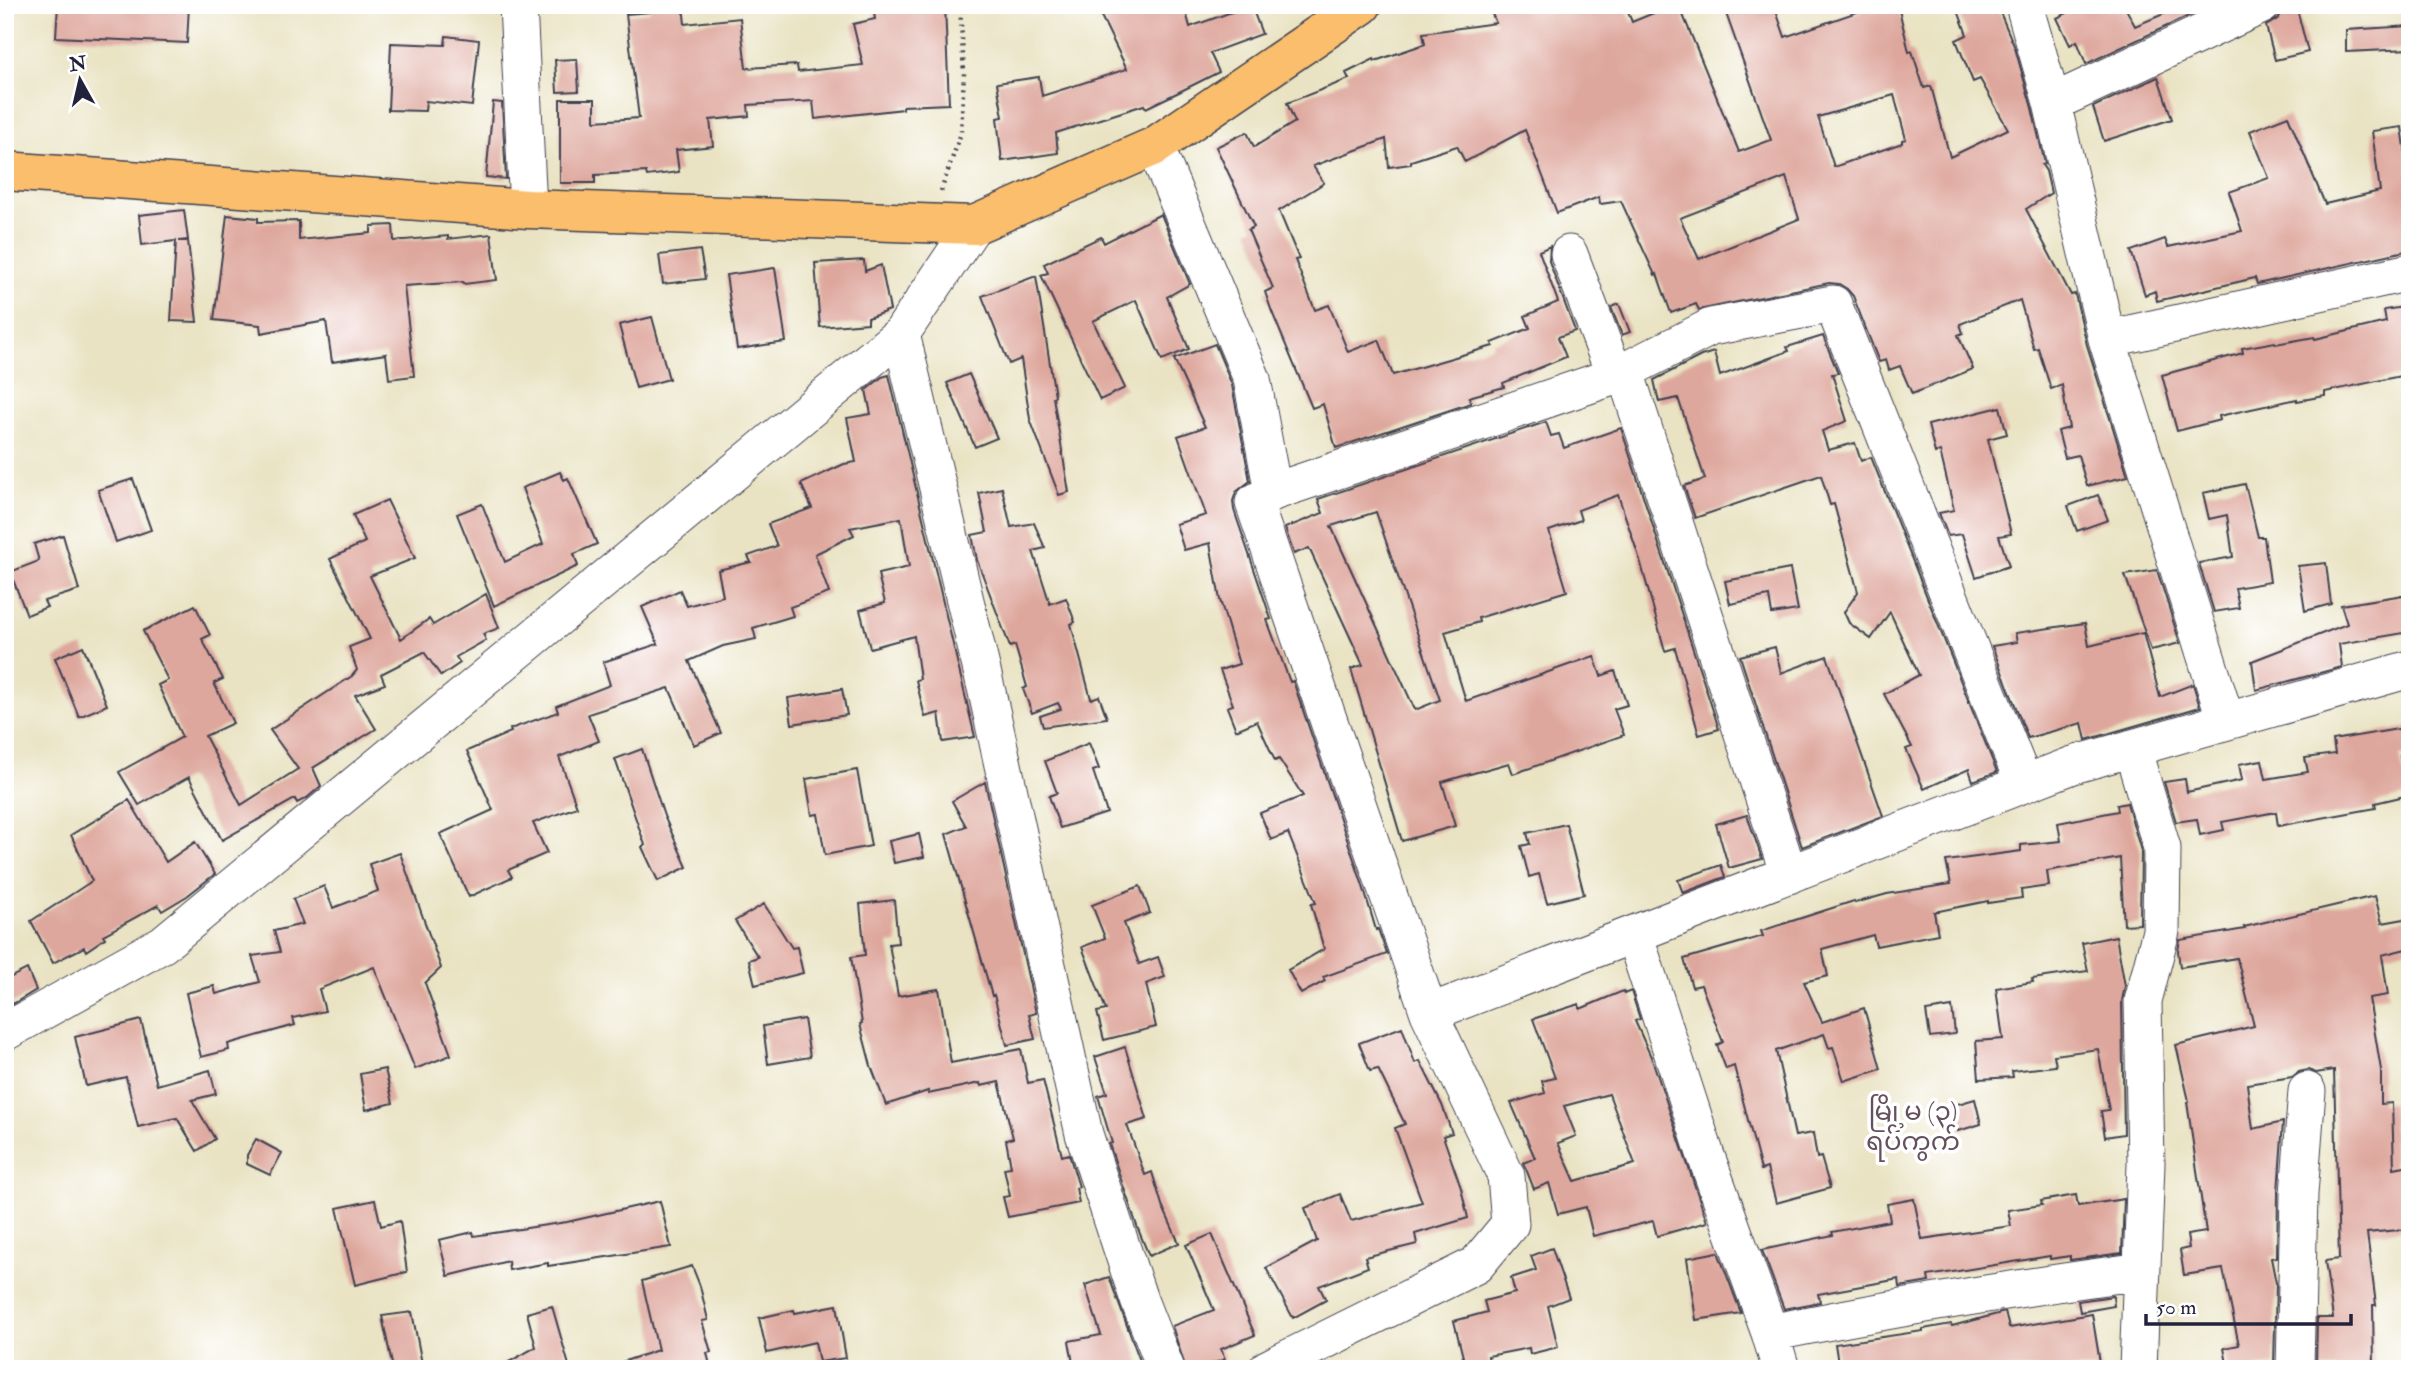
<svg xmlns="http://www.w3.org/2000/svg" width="2415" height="1374" viewBox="0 0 2415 1374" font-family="'IM FELL Double Pica','Noto Sans Myanmar',serif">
	<rect width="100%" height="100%" fill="#fff"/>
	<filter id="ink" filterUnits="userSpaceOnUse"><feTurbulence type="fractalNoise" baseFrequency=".0143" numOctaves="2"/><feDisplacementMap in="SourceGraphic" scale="14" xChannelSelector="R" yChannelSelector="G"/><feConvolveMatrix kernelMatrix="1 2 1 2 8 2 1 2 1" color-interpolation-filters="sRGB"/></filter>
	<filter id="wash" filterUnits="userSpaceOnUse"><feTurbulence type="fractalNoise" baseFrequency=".00686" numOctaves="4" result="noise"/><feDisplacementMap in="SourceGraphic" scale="28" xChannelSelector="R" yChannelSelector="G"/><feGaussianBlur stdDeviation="1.57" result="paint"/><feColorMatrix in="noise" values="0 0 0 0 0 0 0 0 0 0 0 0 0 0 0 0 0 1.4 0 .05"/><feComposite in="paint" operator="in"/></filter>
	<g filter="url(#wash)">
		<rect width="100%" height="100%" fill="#e9e3c3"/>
		<g id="blocks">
			<path fill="#dea79d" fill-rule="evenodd" d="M58,5H189L187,43L56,37Z
				M649,5H683L685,24L740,18L746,68L797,65L798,72L863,65L853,24L875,19L873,5H945L949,104L903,106V109L815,119L813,101L748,105L749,116L710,120L713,146L676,150L679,172L647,176L646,172L595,175V183H560V99H595V121L639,118L626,14L650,12Z
				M1112,5H1184L1190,27L1251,5L1262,34L1210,53L1219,72L1179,92L1146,108L1144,105L1056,133L1058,153L1002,161L997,118L1003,117L997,83L1039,77L1042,96L1127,69L1099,12Z
				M1488,5H1625L1632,22L1673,5H1679L1739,152L1771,140L1723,5H1774L1785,37L1863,10L1861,5H1898L1909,52L1912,51L1924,88L1931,86L1950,157L2008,129L1980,79L1973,82L1956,40L1967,35L1956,5H1997L2015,48L2032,108L2045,164L2042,165L2046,171L2051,193L2026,209L2071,295L2075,294L2087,345L2128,476L2087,486L2078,455L2065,458L2058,431L2069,428L2062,385L2051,389L2038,348L2034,349L2020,300L1960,324L1963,333L1958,335L1973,369L1912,394L1900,366L1889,370L1886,360L1879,362L1853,296L1847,289L1839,284L1829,283L1699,310L1696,304L1671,313L1657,274L1655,275L1621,201L1600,204L1599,197L1557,213L1525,130L1465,162L1457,146L1411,161V164L1389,167L1386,139L1313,166L1324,183L1279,211L1299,259L1295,260L1315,310L1329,305L1348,352L1379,340L1393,375L1493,346L1492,343L1530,328L1525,316L1558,302L1539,251L1550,246L1549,261L1575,331L1558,337L1566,357L1503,383L1504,387L1469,397L1471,403L1336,448L1323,404L1312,408L1272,312L1265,292L1273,288L1248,230L1254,227L1216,147L1247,132L1254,147L1295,122L1287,103L1349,79L1346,73L1374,59L1375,61L1425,44L1423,33L1496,23ZM1894,95L1906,139L1902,140V143L1834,167L1818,117ZM1786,177L1799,219L1699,259L1680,218Z
				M2083,5H2124L2135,26L2185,5H2212L2086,64L2077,41L2070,45L2057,18Z
				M2283,5H2296L2308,52L2275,60L2266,26L2279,18Z
				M2410,26V49L2346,52V30Z
				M446,36L479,40L472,106L426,101L425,111L388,110L391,43L445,45Z
				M577,59L579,91L557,92L555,60Z
				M2158,77L2172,119L2104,141L2093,107Z
				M493,102L502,103L506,179L486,177Z
				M2288,116L2325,204L2380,191L2372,131L2402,127L2410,181V250L2257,284L2255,278L2157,301L2155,291L2145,295L2131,251L2165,239L2168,247L2242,231L2229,192L2269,178L2250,131Z
				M184,210L188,240L179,241H188L197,322L171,321L176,241L142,245L139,215Z
				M1161,214L1190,284L1167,297L1189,349L1162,360L1136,300L1093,321L1125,388L1100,400L1041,275L1048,273L1044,264L1101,237L1104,243Z
				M227,215L258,218V222L299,221V240L371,233V226L393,225L394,241L448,236V239L491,234L497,280L464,284L463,282L404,286L414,376L389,379L386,354L332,362L326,321L261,333L260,325L214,320Z
				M700,250L705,279L663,284L659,255Z
				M864,260L865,271L881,265L890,310L868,318V323L820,327L815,263Z
				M775,268L786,342L737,349L726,275Z
				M1036,276L1055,396L1053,397L1069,492L1059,495L1030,419L1021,359L1009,364L982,296Z
				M1619,304L1630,332L1622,335L1611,307Z
				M2410,306V374L2325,392V396L2297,401V399L2219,416L2220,420L2177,431L2162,375L2243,353L2242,348L2275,342L2276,344L2314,337L2315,339L2386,322L2384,310Z
				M652,317L669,379L636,388L619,325Z
				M1823,336L1838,373L1832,374L1847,421L1822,431L1828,450L1855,443L1861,461L1871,457L1997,772L1973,781L1969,769L1924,789L1906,749L1912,747L1884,694L1919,675L1890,612L1871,639L1849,623L1844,612L1858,592L1834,504L1830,505L1821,475L1695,518L1684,486L1705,479L1678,398L1659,402L1654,380L1701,356L1714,352L1720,376L1789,351L1787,347Z
				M1215,344L1232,385L1250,481L1236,492L1233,501L1234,510L1271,619L1267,620L1290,682L1293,681L1363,886L1376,930L1378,929L1387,954L1323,977L1325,981L1301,994L1288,970L1324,949L1311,904L1316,903L1288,833L1271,840L1260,813L1303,796L1279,759L1275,761L1257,721L1236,730L1227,707L1233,705L1220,670L1239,664L1220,600L1210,543L1184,550L1176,524L1206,515L1178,436L1205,427L1174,359Z
				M969,374L997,438L975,447L947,383Z
				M889,375L975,737L943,742L939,713L925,717L916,680L920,679L914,636L870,648L860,610L885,603L878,574L909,567L901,518L850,528L854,535L815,554L829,593L790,607L793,616L753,628L756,639L723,646L689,661L721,733L694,745L669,688L588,714L599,741L559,757L577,807L533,823L547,853L508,870L512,877L469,897L440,834L493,810L467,751L511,732L510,729L558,712L556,706L610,685L603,662L658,644L642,607L680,590L687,606L723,596L718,570L751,562L748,556L777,546L768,524L812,508L801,484L844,464L856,462L847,418L871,414L866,390L882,377Z
				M2000,407L2007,434L1988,439L2011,534L1999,536L2009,566L1976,577L1962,534L1948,536L1939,513L1954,510L1940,451L1935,453L1928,425Z
				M1546,422L1551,436L1559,434L1564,448L1621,428L1719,729L1699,735L1675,648L1665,651L1640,560L1618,495L1578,510L1581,520L1549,531L1567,591L1478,618L1479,622L1445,632L1466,701L1594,656L1601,676L1615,671L1627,705L1614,709L1624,735L1513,774L1509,763L1442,782L1455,826L1402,841L1351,669L1363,665L1309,548L1294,554L1285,528L1323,513L1318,499ZM1376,512L1440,700L1415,710L1331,526Z
				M560,472L564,480L568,478L597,544L574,554L578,566L494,606L457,514L482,504L505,562L543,544L522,488Z
				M133,479L151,530L116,542L98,490Z
				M2245,484L2258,537H2264L2270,582L2235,588L2239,608L2214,612L2199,563L2233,557L2227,515L2209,519L2203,493Z
				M1002,488L1011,527L1034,523L1045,548L1033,551L1050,604L1066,598L1075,622L1071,624L1091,699L1099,696L1107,718L1043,727L1040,716L1061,709L1058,703L1032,713L1023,689L1027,687L1015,645L1010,647L977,560L972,535L987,532L979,493Z
				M2098,495L2108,520L2077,531L2068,506Z
				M387,500L415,558L370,576L401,639L429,619L433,625L486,594L499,628L483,634L486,640L456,657L460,663L441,676L424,652L381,674L385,684L355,695L376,729L313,768L321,786L307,798L297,803L295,799L222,840L189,777L139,805L119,772L182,737L158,685L168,680L143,631L195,605L210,635L202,639L223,679L214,683L233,723L205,736L241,805L298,769L270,730L352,676L357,670L349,647L370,639L330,559L365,542L353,515Z
				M63,535L79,590L44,601L47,607L27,615L10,572L39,561L34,544Z
				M2326,563L2331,604L2305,611L2298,566Z
				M1790,569L1798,610L1772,614L1769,596L1730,604L1725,581Z
				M2157,570L2180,643L2151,650L2125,575Z
				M2410,594V632L2339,644L2342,667L2256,690L2252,661L2347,624L2341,605Z
				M2085,623L2089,646L2143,633L2160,697L2193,684L2200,707L2086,740L2082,723L2028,738L1992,646L2017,642L2015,633Z
				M83,646L107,705L79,717L55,658Z
				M1775,647L1781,673L1827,656L1883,816L1802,847L1740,656Z
				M842,689L847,715L792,724L788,698Z
				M2410,727V754L2400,756L2409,795L2375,803L2376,808L2278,826L2276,812L2222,822L2224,830L2200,835L2197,819L2176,822L2164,782L2185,779L2187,792L2242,780L2239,764L2262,760L2266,779L2308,772L2305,758L2335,754L2333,740Z
				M1089,743L1099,769L1093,771L1107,813L1060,828L1049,796L1057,793L1045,761Z
				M642,749L664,816L687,867L658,881L642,847L645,845L615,759Z
				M857,770L871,846L825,855L818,814L812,815L806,779Z
				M985,782L1036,1013L1029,1015L1035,1039L1007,1045L994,995L992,996L946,834L966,826L952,801Z
				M129,800L166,862L195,842L215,874L187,896L162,911L158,905L103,935L105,938L86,951L84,947L53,963L31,921L92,881L71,835Z
				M2127,803L2141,851L2140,924L2124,925L2120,858L2047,871L2049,886L2021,890L2022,898L1988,903V901L1934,912L1938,934L1876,946L1873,935L1822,949L1828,976L1804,982L1822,1022L1864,1008L1881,1069L1844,1081L1833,1047L1829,1048L1824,1034L1776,1051L1795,1136L1813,1133L1817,1158L1821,1157L1830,1188L1776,1203L1767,1168L1761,1170L1734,1066L1726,1069L1717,1045L1723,1042L1701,985L1692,987L1684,959L1763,936L1761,931L1854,901L1855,903L1887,894L1951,884L1946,861L2021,851V845L2061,841L2058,823L2118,811L2117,805Z
				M1747,815L1762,859L1729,868L1716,824Z
				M1566,824L1584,894L1547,903L1539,874L1529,877L1521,846L1530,844L1527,833Z
				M919,834L924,857L894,863L889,841Z
				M400,853L441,968L425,983L451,1055L415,1069L374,967L319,989L325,1011L293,1018L295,1025L228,1044L229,1050L201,1057L186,993L214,986L216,994L260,982L252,956L280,952L274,931L303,924L293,899L324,886L333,908L378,891L369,864Z
				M1721,865L1725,877L1683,893L1678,880Z
				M1140,886L1150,913L1124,923L1139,964L1158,957L1165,977L1146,984L1156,1027L1104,1040L1097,1012L1106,1010L1082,947L1105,938L1092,905Z
				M2375,896L2382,923L2410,918V948L2382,955L2388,995L2369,998L2381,1070V1104L2392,1103L2394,1168L2410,1165V1229L2367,1233L2376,1305H2373L2374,1369H2316L2317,1318H2333L2325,1261L2339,1259L2334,1070L2316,1073L2308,1070L2299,1072L2292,1077L2247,1084L2253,1129L2283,1122L2278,1192L2277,1257L2271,1258L2276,1283L2274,1365L2252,1369H2228L2224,1348L2239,1345L2223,1269L2184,1275L2180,1250L2189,1248L2187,1235L2206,1232L2187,1102L2189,1101L2176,1045L2254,1026L2237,958L2180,967L2178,951L2180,940L2245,929L2244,927Z
				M894,900L898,943L889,944L898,996L939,989L951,1063L1021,1049L1028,1083L1043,1080L1062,1156L1069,1154L1079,1187L1076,1188L1079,1203L1008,1217L1003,1197L1010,1196L1004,1168L1011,1167L1006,1140L1013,1138L999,1082L981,1086L980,1083L928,1094V1091L886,1105L871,1066L860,1024L862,1023L851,957L865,955L860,904Z
				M764,904L792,948L797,947L803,973L755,985L749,960L758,957L735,921Z
				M2116,936L2125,986L2122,1001L2124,1134L2105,1137L2101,1111L2109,1110L2098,1049L2054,1055L2056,1066L2012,1071L2013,1077L1979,1079L1976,1041L2003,1039L1996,988L2033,982L2032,979L2088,971L2082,943Z
				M27,969L36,990L13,1004L5,988V980Z
				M1623,991L1624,994L1631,991L1640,1019L1635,1021L1652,1059L1707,1222L1657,1236L1653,1221L1593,1236L1586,1207L1558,1214L1549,1183L1534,1189L1526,1169L1523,1163L1535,1158L1511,1103L1545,1093L1542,1081L1555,1078L1533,1019L1579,1004L1580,1009ZM1609,1094L1635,1164L1575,1181L1558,1143L1576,1136L1564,1106Z
				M1952,1007L1955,1034L1930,1037L1926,1011Z
				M804,1019L810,1057L768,1064L763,1026Z
				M141,1020L157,1085L210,1070L216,1094L192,1100L215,1139L197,1151L177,1118L138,1127L126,1077L86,1086L75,1037Z
				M1402,1027L1415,1063L1420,1061L1442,1105L1452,1133L1443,1136L1461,1188L1468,1218L1415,1234L1417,1244L1365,1257L1368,1267L1319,1286L1326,1300L1293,1318L1266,1268L1317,1241L1305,1208L1340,1194L1351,1221L1422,1202L1395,1128L1405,1124L1378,1069L1370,1071L1359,1043Z
				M1125,1047L1147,1119L1127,1125L1145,1175L1152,1172L1162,1205L1179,1243L1149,1256L1138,1229L1109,1144L1112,1143L1098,1096L1107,1093L1095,1057Z
				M385,1069L393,1103L366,1110L360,1074Z
				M1975,1099L1981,1124L1958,1131L1951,1106Z
				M256,1139L282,1153L270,1175L247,1164V1155Z
				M2076,1195L2078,1206L2124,1199L2122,1253L2070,1260V1256L2050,1259V1256L2007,1263L1928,1276L1929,1282L1900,1287L1899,1279L1818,1294L1820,1302L1784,1309L1762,1250L1833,1235L1832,1232L1890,1221L1887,1204L1914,1199L1922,1239L2011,1226L2008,1210L2042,1205L2041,1201Z
				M375,1200L381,1226L400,1221L407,1272L355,1285L337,1208Z
				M660,1201L671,1247L548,1266V1263L509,1270L508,1261L448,1276L439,1240L473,1232L474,1236L567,1222Z
				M1212,1234L1255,1335L1221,1349L1225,1359L1200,1369H1186L1172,1326L1214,1310L1186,1245Z
				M1552,1248L1569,1298L1548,1306L1558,1347L1530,1354L1529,1348L1488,1356L1490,1369H1466L1454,1321L1487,1312L1484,1301L1515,1293L1511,1278L1536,1270L1531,1256Z
				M1718,1252L1741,1313L1696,1320L1687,1258Z
				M692,1266L700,1286L708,1320L702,1321L711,1352L707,1353L711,1369H614L613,1365L658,1350L642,1281Z
				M1109,1277L1143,1369H1074L1069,1341L1101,1335L1085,1285Z
				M2113,1296L2114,1306L2080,1312L2078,1301Z
				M837,1305L846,1358L819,1362L815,1342L767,1353L759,1318L794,1310L795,1313Z
				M552,1306L570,1369H496L536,1347L527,1313Z
				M412,1312L423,1369H393L382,1316Z
				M2005,1312L2009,1328L2092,1314L2101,1369H1839L1835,1344L1923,1331V1329L1951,1324L1952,1326Z"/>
		</g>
	</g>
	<g filter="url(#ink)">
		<use href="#blocks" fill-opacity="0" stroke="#403f4f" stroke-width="2"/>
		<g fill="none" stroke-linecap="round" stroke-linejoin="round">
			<g stroke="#403f4f" stroke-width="39">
				<path id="minor" d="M518,5L528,209
					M2024,5L2052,103L2107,339L2226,721
					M2052,103L2262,5
					M1155,146L1252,379L1273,492L1254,503L1429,1013L1506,1176L1510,1224L1476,1265L1267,1369
					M1569,254L1615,376L1627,378L1789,875
					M901,334L987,692L1084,1134L1139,1300L1166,1369
					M2107,339L2410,272
					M1273,492L1615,376L1711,327L1833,304L2024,784
					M2132,748L2162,848L2161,931L2143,1001L2146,1164L2138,1369
					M1634,934L1706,1156L1770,1333L1781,1369
					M1429,1013L2073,765L2410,669
					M5,1032L163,944L901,334L974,225
					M1770,1333C1893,1308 2017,1288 2141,1271
					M2295,1369L2299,1194L2307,1091"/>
			</g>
			<g stroke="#403f4f" stroke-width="41">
				<path id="major" d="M5,171L528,209L974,225L1155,146L1362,5"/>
			</g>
			<path stroke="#403f4f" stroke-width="4.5" stroke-dasharray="2 5" stroke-linecap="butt" d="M941,191L961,133L964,73L960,5"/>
			<use href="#minor" stroke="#fff" stroke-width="37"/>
			<use href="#major" stroke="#fabe6d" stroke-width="38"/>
		</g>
	</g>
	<g text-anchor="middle" stroke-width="7" stroke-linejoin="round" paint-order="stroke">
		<g font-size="26" fill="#64515d" stroke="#fff">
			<text x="1913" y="1120">မြို့မ (၃)<tspan x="1913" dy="30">ရပ်ကွက်</tspan></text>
		</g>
	</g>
	<rect width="2415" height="1374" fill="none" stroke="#fff" stroke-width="28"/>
	<g transform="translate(80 80) rotate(352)" stroke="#ffffff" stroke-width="5" paint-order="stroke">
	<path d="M0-5L12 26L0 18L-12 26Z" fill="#22223b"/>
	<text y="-10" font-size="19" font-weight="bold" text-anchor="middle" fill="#22223b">N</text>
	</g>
	<path d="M2146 1314v10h205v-10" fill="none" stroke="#22223b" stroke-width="3.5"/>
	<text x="2156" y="1314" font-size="21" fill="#22223b" stroke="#ffffff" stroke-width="5" paint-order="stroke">50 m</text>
</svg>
